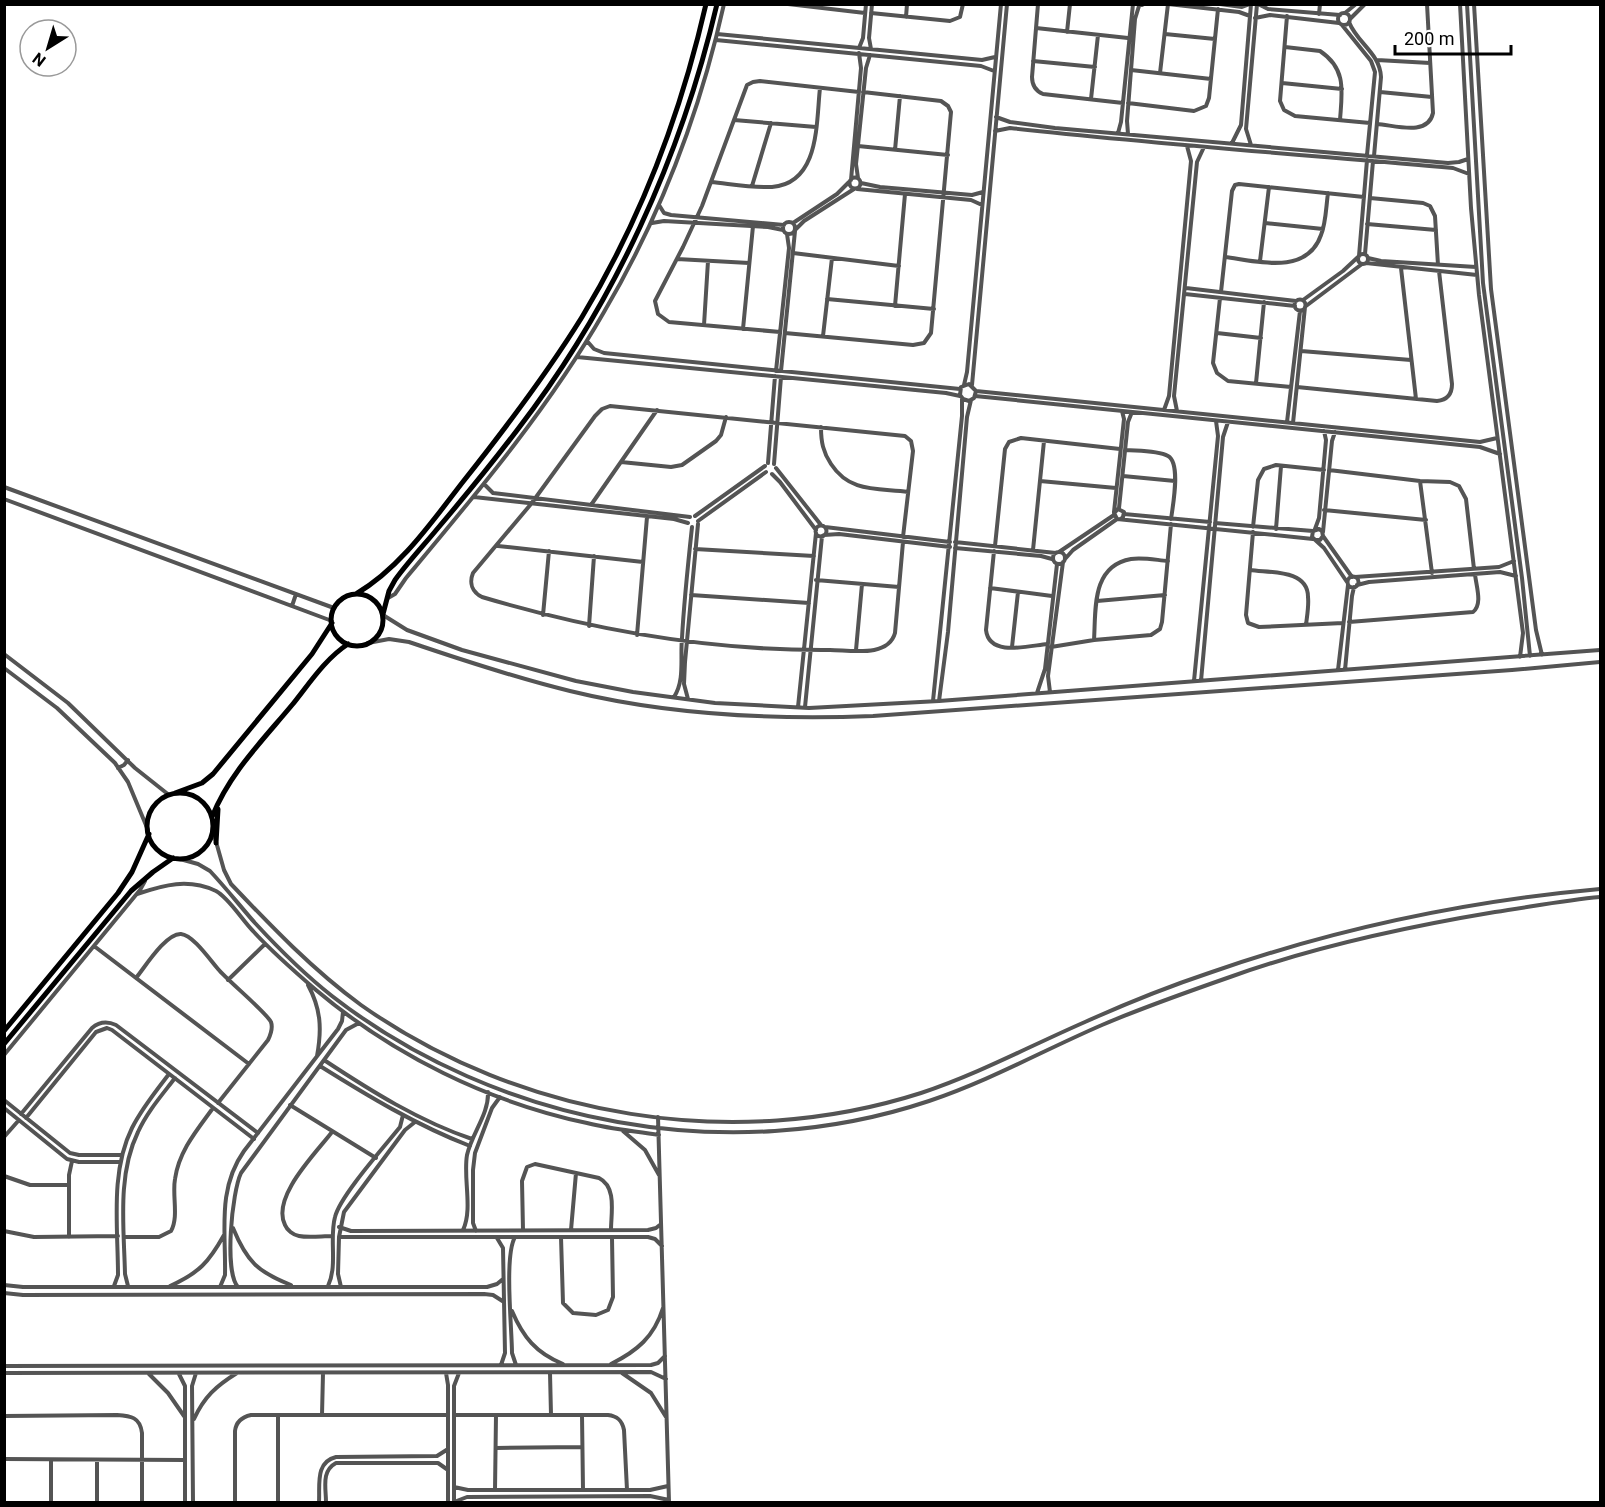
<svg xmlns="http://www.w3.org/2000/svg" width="1605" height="1507" viewBox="0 0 1605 1507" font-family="Roboto,sans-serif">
	<rect width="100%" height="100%" fill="#fff"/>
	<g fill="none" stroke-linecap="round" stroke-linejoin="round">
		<path stroke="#545454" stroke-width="4" d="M788,4L865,13
			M1038,4L1032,77C1032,86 1036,91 1043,94L1123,103
			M1220,4L1242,7L1250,4
			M1258,4L1268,9L1340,15
			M1460,4L1471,208L1479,295L1523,633L1520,657
			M1467,4L1483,283L1522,578L1530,656
			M1474,4L1491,289L1536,630L1542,655
			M1142,5L1144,4
			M871,13L950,21L960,17L963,4
			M1345,13L1356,4
			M1338 19a6 6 0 1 1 12 0a6 6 0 1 1-12 0Z
			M1319,14L1320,4
			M1287,16L1280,101L1284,110L1295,116L1370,123
			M906,17L907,4
			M1255,18L1270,15L1339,23
			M1350,19L1365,4
			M1349,22C1357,43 1380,53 1381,77L1374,156
			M1342,25L1371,61L1375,72L1367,155
			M1036,28L1128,38
			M1067,32L1070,4
			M717,34L982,60L995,57
			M1165,34L1215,39
			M716,40L981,66L994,71
			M1285,47L1320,51C1347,69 1342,92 1340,120
			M859,48L863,38L866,4
			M871,49L869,38L872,4
			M1377,60L1430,63
			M1033,61L1095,67
			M1131,70L1211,79
			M1160,73L1168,4L1239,12L1250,16
			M1282,83L1342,89
			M1380,92L1432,97
			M1091,99L1098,35
			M1128,103L1194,111L1206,106L1209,98L1218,9
			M996,117L1010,122L1055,128L1448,163L1459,162L1468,159
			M734,120L816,127
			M1377,124C1394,125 1428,137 1433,113L1427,4
			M995,131L1010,128C1157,144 1305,155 1453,168L1469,174
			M1118,133L1121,122L1133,4
			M1128,134L1127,121L1135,19L1139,6
			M1232,143L1241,125L1251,4
			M1251,145L1246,129L1257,4
			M858,146L948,155
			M895,150L900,96
			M849.5 183a5.5 5.5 0 1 1 11 0a5.5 5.5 0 1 1-11 0Z
			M858,178L856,164L866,68L870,55
			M851,180L861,68L859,53
			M711,182C731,184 752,188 772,187C820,183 816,123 820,88
			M861,183L880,187L972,195L983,192
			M752,186L771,123
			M857,189L971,200L982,205
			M1370,198L1423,203L1430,206L1435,216L1438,265
			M659,205L664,213L671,215L784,225
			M783 228a6 6 0 1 1 12 0a6 6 0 1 1-12 0Z
			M652,223L664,221L768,227L783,230
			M793,223L837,194L849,182
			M1265,223L1323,229
			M1367,224L1436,230
			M796,229L804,221L854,189
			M793,253L899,266
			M1358 259a5 5 0 1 1 10 0a5 5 0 1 1-10 0Z
			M1365,254L1373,161
			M1359,256L1367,160
			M1225,257C1256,261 1307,276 1321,235C1326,223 1326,207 1328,193
			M1368,258L1381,261L1476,267
			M677,259L749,263
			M1260,261L1269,187
			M1366,263L1477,275
			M1401,268L1416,399
			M1186,288L1296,301
			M1221,292L1232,191L1235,185L1239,184L1364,197
			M1185,294L1295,306
			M1220,298L1213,363L1217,373L1228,381L1291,387
			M827,299L934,309
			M1294.5 305a5.5 5.5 0 1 1 11 0a5.5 5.5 0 1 1-11 0Z
			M1303,300L1343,271L1358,257
			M895,306L905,194
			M1306,306L1362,264
			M704,325L708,261
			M743,329L753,226
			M780,332L669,322L658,314L655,301L683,247L702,206L747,85L753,82L760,81L859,92
			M785,333L913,345L924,343L931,333L951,112L948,106L941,101L863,92
			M1217,333L1261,338
			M823,336L832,258
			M587,341L594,349L604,353L960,389
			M1301,351L1411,360
			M577,357L946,393L960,396
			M776,371L789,248L787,234
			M781,371L795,231
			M1256,383L1264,302
			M964,385L967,372L1001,4
			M972,385L1007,4
			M1297,387L1437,401C1447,400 1452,394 1452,384L1439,271
			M976,391L974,398L969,401L963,399L960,395L961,387L969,384L976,391L1480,442L1497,438
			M975,396L1480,447L1500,454
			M1164,410L1169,396L1191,161L1187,146
			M1177,411L1174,396L1197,162L1204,147
			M1287,422L1300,311
			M1293,423L1305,307
			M821,427C821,442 823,452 831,464C850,493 877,488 908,492
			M1126,450C1138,451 1157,450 1168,456C1181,463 1173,505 1171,519
			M621,462L671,467L682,465L716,441L721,435L726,417
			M768,463L775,376
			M774,464L781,377
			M776,468L821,525
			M1329,470L1420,481L1450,482L1459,486L1466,499L1474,569
			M772,474L780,482L816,530
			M1123,476L1175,481
			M1040,481L1116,488
			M1420,481L1432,573
			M484,484L493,493L690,517
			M4,487L334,608
			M474,497L674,519L688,523
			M4,499L332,621
			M591,505L657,410
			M1119,508L1128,422L1132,412
			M1324,510L1426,520
			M1114,512L1124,419L1122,411
			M1124,514L1210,522
			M695,516L765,466
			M1121,519L1123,517L1124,512L1118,509L1114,513L1117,519L1313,539
			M698,521L766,472
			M1215,523L1313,531
			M815.5 531a5.5 5.5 0 1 1 11 0a5.5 5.5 0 1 1-11 0Z
			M825,527L950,542
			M1253,527L1258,480L1264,469L1276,465L1324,470
			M1276,529L1281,466
			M1315,529L1319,518L1326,440L1324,431
			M1253,532L1246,615L1248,623L1259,627L1343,623
			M1323,532L1332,441L1335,432
			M824,535L839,534L950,547
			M1323,536L1352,577
			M903,537L913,451L911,441L905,436L610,406L602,409L595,416L531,504L473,573C469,583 472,592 482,597C596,631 711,651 830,650C850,650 888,658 895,633L903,542
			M1316,540H1320L1323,536L1322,531L1319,529L1313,531L1312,537L1324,548L1347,582
			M955,542L1056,553
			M498,546L643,562
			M995,546L1005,449L1009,442L1021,438L1120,449
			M955,548L1041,556L1052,559
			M695,549L814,556
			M1033,550L1044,441
			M994,551L986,630C989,657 1028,646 1047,644
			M1053 558a6 6 0 1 1 12 0a6 6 0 1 1-12 0Z
			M1059,552L1114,515
			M1065,559L1073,550L1117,519
			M1250,570C1269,573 1308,569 1308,597C1309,606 1307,616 1306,625
			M1347.5 582a5.5 5.5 0 1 1 11 0a5.5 5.5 0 1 1-11 0Z
			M1355,577L1499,567L1514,561
			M816,580L899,587
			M1357,585L1369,582L1500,572L1516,576
			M990,588L1052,596
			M691,595L809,603
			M388,598L395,594L406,578C477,493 549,408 604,312C660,217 700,112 724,4
			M1097,601L1165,595
			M292,606L296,594
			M383,615L407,630L462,650L576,681L633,692L715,703L809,708L939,701L1600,650
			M543,615L549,551
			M1349,622L1473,612C1483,604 1476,586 1475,574
			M589,626L594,556
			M637,635L647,517
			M1094,640C1096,610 1091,566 1131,559C1142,557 1156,560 1168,561
			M368,643L389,639L409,642C462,660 516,678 570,691C668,715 773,720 873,716L1512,670L1600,662
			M1012,647L1018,592
			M1051,647L1094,640L1151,635L1160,629L1162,622L1171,524
			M856,650L862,584
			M4,654L68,703L135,768L169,795
			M4,668L57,708L115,763L128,782L148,830
			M1338,670L1348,585
			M1345,670L1352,596L1354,587
			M1194,681L1218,436L1216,421
			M1201,681L1223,437L1228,422
			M1050,692L1048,676L1063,562
			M1037,693L1045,669L1057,564
			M674,697C685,680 680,658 682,638C684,601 688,564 692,527
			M688,699L684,684L685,662L698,524
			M933,701L962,416V399
			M939,701L948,632L967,417L971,400
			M798,707L816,533
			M805,707L822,536
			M118,768L124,765L128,760
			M213,831L224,870L231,884C272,927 313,970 361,1005C521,1118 734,1153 921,1093C978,1074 1030,1046 1085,1022C1125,1004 1167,987 1209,973C1335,929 1467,901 1600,889
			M180,859L198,864L210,871C226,888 240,906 255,923C279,949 304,974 332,996C498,1125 729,1168 929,1101C989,1081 1044,1050 1102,1025C1144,1007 1187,992 1230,977C1316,946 1405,927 1495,912C1530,907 1565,900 1600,897
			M137,894C164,885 188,878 216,891C229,898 242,920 253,931C272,952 294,971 316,990C393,1055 488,1102 587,1123C610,1129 635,1131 659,1135
			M94,946L249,1064
			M136,978C145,967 166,933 181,934C193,935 210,960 218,969C227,980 267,1013 271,1022C273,1028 271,1034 268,1040L218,1103
			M228,980L265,944
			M308,985C321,1009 322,1029 317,1056
			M4,1055L140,890L145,881
			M324,1060C371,1091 419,1121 472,1139
			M320,1066C368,1096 416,1125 470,1146
			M4,1100L70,1153L79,1155H122
			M290,1105L376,1158
			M4,1108L67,1159L79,1162H121
			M21,1114L92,1028C99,1022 107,1021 116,1025L258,1133
			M658,1117L669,1502
			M26,1118L96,1032L107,1028L112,1030L254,1139
			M623,1131L645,1150L659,1175
			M4,1137L19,1120
			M4,1176L30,1185H69
			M339,1227L351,1231L648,1230L656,1228L661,1224
			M233,1228C247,1262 258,1272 291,1285
			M463,1230C473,1209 463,1178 467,1155C472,1133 489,1114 488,1092
			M523,1230L522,1181L527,1167L535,1164L599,1178C617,1187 611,1213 611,1230
			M571,1230L576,1173
			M4,1231L34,1237L118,1236
			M476,1231L473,1223V1170L475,1153L492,1108L500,1097
			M332,1236C322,1236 309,1238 299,1236C293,1235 287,1230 285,1225C271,1197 316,1153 332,1132
			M69,1237V1175L72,1161
			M124,1237H159L171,1231C179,1217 172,1195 175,1179C179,1151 197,1130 213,1108
			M339,1237H648L655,1239L662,1246
			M515,1237C504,1256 512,1329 512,1353L516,1365
			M561,1237L563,1303L573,1313L596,1315L608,1310L613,1297L612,1238
			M497,1238L503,1248L505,1353L501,1365
			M4,1285L23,1287H487L497,1284L503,1279
			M114,1286L118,1275C118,1227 110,1172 132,1128C142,1108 156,1091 169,1074
			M128,1286L125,1274C124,1228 117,1175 138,1132C147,1112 162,1095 175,1078
			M170,1286C199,1273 209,1262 224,1235
			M328,1286C338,1265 329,1239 335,1217C340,1196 384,1147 400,1127L403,1115
			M220,1287L225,1275C226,1232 217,1189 244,1151L338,1029L342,1021L343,1012
			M238,1287C224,1272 232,1192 241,1173L346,1030L359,1023
			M341,1287L338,1274L339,1237L344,1212L405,1130L415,1122
			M4,1293L23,1295L484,1294L493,1295L504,1302
			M512,1311C523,1337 536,1353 563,1364
			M611,1364C637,1351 654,1337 663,1308
			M4,1366L651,1365L658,1363L665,1356
			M4,1373L651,1372L666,1379
			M446,1373L448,1385V1502
			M550,1373L551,1415
			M622,1373L651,1393L666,1417
			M149,1374L168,1393L184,1416
			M179,1374L185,1386V1502
			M322,1415L323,1373
			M454,1415H608C617,1416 622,1420 624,1430L627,1490
			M582,1415L583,1490
			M4,1416L117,1415C131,1416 140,1417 142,1433V1502
			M194,1419C204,1397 216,1386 237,1373
			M496,1448L582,1447
			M4,1459L185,1460
			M97,1460V1502
			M454,1487L468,1490H650L668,1486
			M495,1490L496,1415
			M51,1502V1460
			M193,1502L192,1386L196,1373
			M235,1502V1431C236,1422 242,1417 251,1415H448
			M278,1502V1415
			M319,1502C320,1485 315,1462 336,1457L437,1456L448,1449
			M326,1502C326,1488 321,1471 336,1463H438L448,1470
			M454,1502L467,1497L650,1496L669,1500
			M454,1502V1386L459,1373"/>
		<path stroke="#000" stroke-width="5" d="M356,594C400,568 431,523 462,483C505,429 546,375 582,317C640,221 681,113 706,4
			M331 620a26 26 0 1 1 52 0a26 26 0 1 1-52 0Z
			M383,614L389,591L395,580C408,562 424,545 438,528C466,495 493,462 518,429C614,304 681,157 717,4
			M175,793L202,783L213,774L312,654L332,623
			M147 826a33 33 0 1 1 66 0a33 33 0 1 1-66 0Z
			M212,817C229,774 262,741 292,705C309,684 325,659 348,644
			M216,843L218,809
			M4,1031L118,893L132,872L149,834
			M4,1044L131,891L153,872L173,858"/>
	</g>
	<rect width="1605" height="1507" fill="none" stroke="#000000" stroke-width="12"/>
	<g transform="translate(48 48) rotate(217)"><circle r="28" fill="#ffffff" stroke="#999999" stroke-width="1.5"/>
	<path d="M0-4.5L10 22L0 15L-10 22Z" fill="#000000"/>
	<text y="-9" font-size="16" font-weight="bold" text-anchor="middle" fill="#000000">N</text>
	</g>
	<path d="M1395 45v9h116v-9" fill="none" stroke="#000000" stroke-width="3"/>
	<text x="1404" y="45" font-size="18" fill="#000000" stroke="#ffffff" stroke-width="4.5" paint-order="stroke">200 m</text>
</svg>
